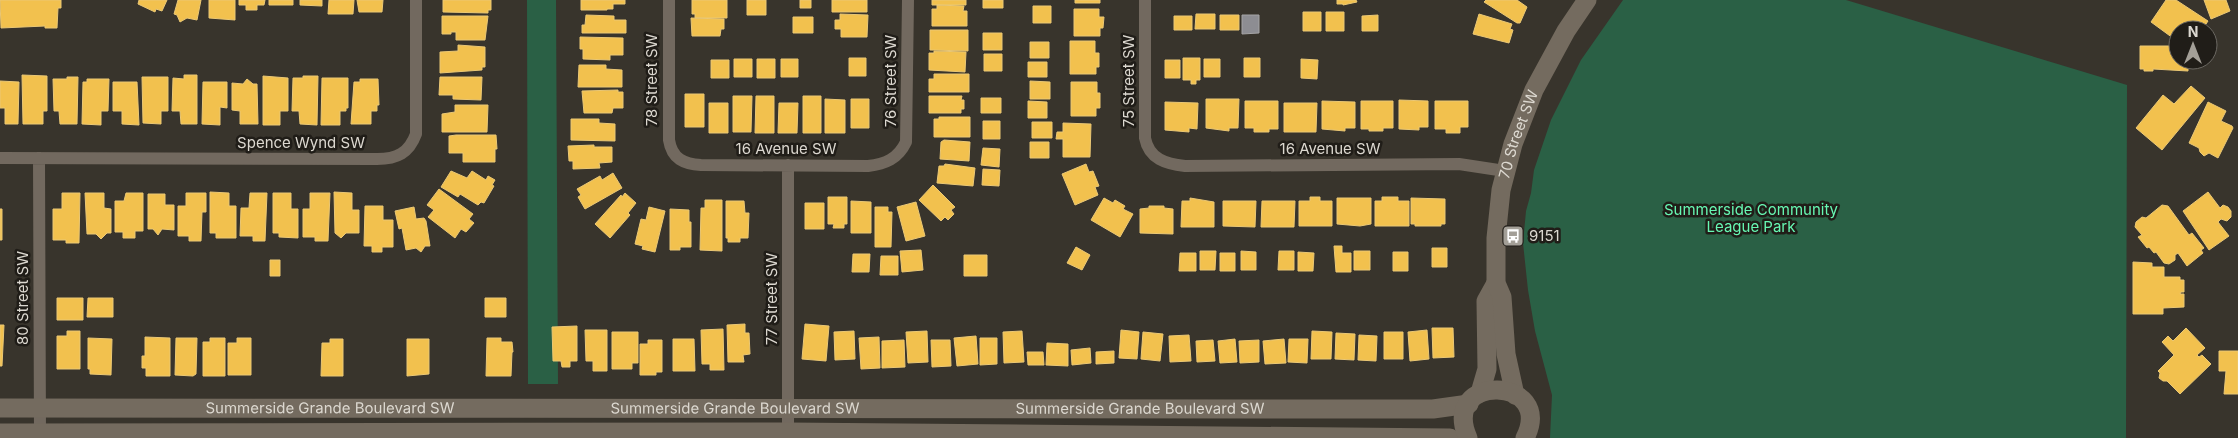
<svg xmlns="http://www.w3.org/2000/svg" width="2238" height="438" viewBox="0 0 2238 438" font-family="Inter,sans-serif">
	<rect width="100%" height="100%" fill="#38342c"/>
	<path fill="#2a6045" d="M527,0H556L558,384H528Z
		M1623,0H1846L2127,85L2126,438H1550L1552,395L1535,331L1528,290L1523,243L1526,211L1531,193L1534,170L1551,120L1581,60Z"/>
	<path fill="#f2c14e" stroke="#ebc875" d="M0,0H61V8H58L57,28H45V26L1,28Z
		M139,0H167L162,11L156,9L155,12L138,4Z
		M178,0H201L197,20L187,18L180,22L177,15L174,14Z
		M209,0H235V20L209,18Z
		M239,0H265L264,5H257V10H246V5H239Z
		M269,0H293V5H269Z
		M300,0H322V6L300,5Z
		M329,0H354L353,14H328Z
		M357,0H383L382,12H359Z
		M443,0H491V10H488V13L443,12Z
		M581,0H625V4H613V9H607V10H581Z
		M692,0H727V18H695V14H692Z
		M747,0H766V15H747Z
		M800,0H811V8H800Z
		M832,0H867V12H832Z
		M932,0H966V5H932Z
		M983,0H1003V8H983Z
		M1075,0H1100V3H1075Z
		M1337,0H1356L1357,2L1343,5V4H1337Z
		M1486,0H1517L1527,7L1520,23H1517L1484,2Z
		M2166,0H2176L2208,21L2202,30H2188L2183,27L2182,29L2184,30H2178L2177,41L2151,22Z
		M2204,0H2226L2230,11L2211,19Z
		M937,5L964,6L963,11H967V26H932V9H937Z
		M1033,6H1051V23H1033Z
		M1074,9H1099V17H1104L1103,28H1100V36H1074Z
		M1303,12H1321V31H1303Z
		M1326,12H1344V31H1326Z
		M840,14L868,15L867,37H841V29H835V20H840Z
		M1196,14H1215V29H1195Z
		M1479,14L1512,24L1510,29L1513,30L1509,43L1473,34Z
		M586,15L614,16V20H626V33H582V25H585Z
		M1220,15H1239V30H1220Z
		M1378,15V31H1362V16Z
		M442,16H488L485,40H456V32H451V34H442Z
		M1174,16H1192V30H1174Z
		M793,17H813V33H793Z
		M691,18L724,19V29H721L720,36H692Z
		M930,30H968V51L930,50Z
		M983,33H1002V50H983Z
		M580,37L623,38V55H610V60L583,59V49H580Z
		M1070,41H1095V53H1099V67H1096V74H1070Z
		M1030,42H1049V58H1030Z
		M458,45L485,47V67H482V70L440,73V52L458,51Z
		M2140,46H2173V57H2178V60H2188V71L2153,69V71H2144V69H2140Z
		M934,51L966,52L965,72L929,70V53H934Z
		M984,54H1002V71H984Z
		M849,58H866V76H849Z
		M1183,58H1200V80H1196V84H1191V80H1183Z
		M1244,58H1260V77H1244Z
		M734,59H752V77H734Z
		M757,59H775V78H757Z
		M781,59H798V77H781Z
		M1204,59H1220V77H1204Z
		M1301,59L1318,60L1317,79L1301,78Z
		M711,60H729V78H711Z
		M1165,60H1180V78H1165Z
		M1028,62H1047V77H1028Z
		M579,65H606V69L622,70V87H578Z
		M934,74H969V92H929V79H934Z
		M22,75L47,76V111H43V124H23Z
		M184,75H197V124H181L180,111H172L173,78L184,79Z
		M263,76L288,78V111H280V125H263Z
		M303,76H318L317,125L300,124L299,111H292L293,78H303Z
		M67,77H78L77,124H60L59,111H54L53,79H67Z
		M142,77H168V111H161V124L143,123Z
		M440,77H482L481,100L453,99V95H439Z
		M322,78H348V108H346V111H340V125H321Z
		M87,79H109L108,111H101V125L82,124L83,82H87Z
		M247,79L253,84H257L258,124H240V111L232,110V83L243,84Z
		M360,79H378L379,105H377V111H371V124H351L354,82H360Z
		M0,81L19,82L18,124H5V108H0Z
		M1030,81L1050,82V99H1030Z
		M113,82H137L139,125L122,124V111H113Z
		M203,82H227V108L220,107V125L202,124Z
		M1071,82H1097V93H1100V108H1096V116H1071Z
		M2191,86L2205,98L2162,150L2136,128L2163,95L2174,104Z
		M618,90V92H623V108H613L612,113H584L582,91Z
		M685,94H704V127H685Z
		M733,96H752L751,132H733Z
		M756,96H774V133H755Z
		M803,96H821V133H803Z
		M929,96H962L961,100H964V109H961V113H929Z
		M981,98H1001V113H981Z
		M825,99L845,100V133H825Z
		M851,99H869V128H851Z
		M1206,99H1239L1238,128H1229V131L1206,128Z
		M1399,100L1428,101V127H1419V130L1399,129Z
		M1028,101L1047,102V118H1028Z
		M1245,101H1278V129H1269V132H1254V128H1245Z
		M1322,101L1355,102V128H1345V131L1322,129Z
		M1361,101H1393V128H1383V131H1369V129H1361Z
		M1435,101H1468V127H1460V133H1446V129H1435Z
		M1165,102L1198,103L1197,129L1189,128V132L1165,130Z
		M2208,102L2226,111L2221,121L2232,126L2233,128L2218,158L2209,153L2204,156L2200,152L2199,148L2189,143Z
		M709,103H728V133H709Z
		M779,103H798L797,133H778Z
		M1284,103H1317L1316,132H1284Z
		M455,105H488L487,132H442V114L455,112Z
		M939,117H970V137H934V119H939Z
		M571,119H599V123L615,124V141L571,140Z
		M983,121H1000V139H983Z
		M1032,122H1052V138H1032Z
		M1063,123L1091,124L1090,157H1063V139H1056L1057,132H1063Z
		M456,135H496L497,149H495V162H463V153H449V136Z
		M944,140L970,142L969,161L940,159L941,142Z
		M1030,142H1049V158H1030Z
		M594,145V147H612V162L599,163L600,168L573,169V161H569L568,146Z
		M983,148L1000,149L999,167L981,165Z
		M945,164L975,168L973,186L937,183L939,166H944Z
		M1086,164L1089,172L1093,171L1099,186L1095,187L1098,195L1075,205L1062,174Z
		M983,169L1000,170L999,186L982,185Z
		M451,171L467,178L472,171L486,180L488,176L495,180L492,185L494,186L484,203L481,202L478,205L460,194L458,197L441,187Z
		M613,173L622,188L585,209L578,197L581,195L577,189L600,176L602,180Z
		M933,185L955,207L951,210L954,214L948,220L945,217L941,221L919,200Z
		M439,189L473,214L469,219L474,223L466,232L461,229L455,238L428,217L434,210L427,205Z
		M210,192L229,193V206H236V238H216V233H210Z
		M334,192L352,193V210H359V233H346L341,238L335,233Z
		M2208,192L2220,208L2223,205L2228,207L2231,211V217L2227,221L2221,219L2218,222L2229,236L2209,250L2183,211Z
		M62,193H80L79,243H66V240H53V209H62Z
		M85,193H104V208L111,209V233H107L101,239L96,234H87Z
		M126,193H143V231H135V238H123V232H115V201H124Z
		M186,193H206V212H202L201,241H189V236H178V206H186Z
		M250,193H267L265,241H253V236H240L241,208H249Z
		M273,193H291V209H298V238L279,237V233H273Z
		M310,193H330L328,241H315V237H303V209H310Z
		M625,193L636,203L628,213L630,215L610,238L595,224L621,195L622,197Z
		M148,194H165V205H174V230L162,229L158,235L153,229H148Z
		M828,197H847V224H844V228H833L834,224H828Z
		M1310,197H1320V201H1332V226H1299V201H1310Z
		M1382,197H1398V201H1409V226H1375V201H1382Z
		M1104,198L1113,203L1115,200L1125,206L1123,209L1133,214L1120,237L1091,220Z
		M1190,198L1214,202V227H1181L1182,201H1190Z
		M1337,198H1371V224L1360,226L1337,224Z
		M1411,198L1445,199V224H1441V226H1415V224H1411Z
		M705,200H722V251L700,250L701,208H705Z
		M726,201H744L745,213H749L748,238H740V242H728V238H726Z
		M851,201L871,202V233H851Z
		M1223,201H1256L1255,227L1223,226Z
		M1262,201H1295L1294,227H1261Z
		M916,202L925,236L906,241L897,207Z
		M805,203H824V229H805Z
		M2162,205L2168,206L2189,235L2192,233L2204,248L2201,250L2203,253L2187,266L2178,253L2175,255V260L2169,264L2164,263L2156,252L2154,253L2149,247L2147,248L2138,237L2142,235L2135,227L2136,222L2142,217L2146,218Z
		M365,206H383V220H393V247H382V252H372V246H364Z
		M1149,206H1164V208L1173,209V234L1140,233V209L1149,208Z
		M414,207L416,219L424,218L426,221L430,246H425L421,252L416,248L406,250L402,228L399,229L395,211Z
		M649,207L665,211L655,252L642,249L643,246L635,244L641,219L646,220Z
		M875,207H888V212H892L891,247H875Z
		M0,209H2V240H0Z
		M670,209L689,210V222H691V247H680V250H670Z
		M1334,246H1342V253H1351V272H1336Z
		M1076,247L1090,255L1082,270L1067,263Z
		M1432,248H1447V267H1432Z
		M921,250L923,270L902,272L900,251Z
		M1200,251H1216L1215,270H1200Z
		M1241,251L1256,252V270H1241Z
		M1279,251H1294V270H1278Z
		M1354,251H1370V270H1354Z
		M1298,252L1314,253L1313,271H1298Z
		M1393,252H1408V271H1393Z
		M1180,253H1196V271H1179Z
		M1220,253H1235V271H1220Z
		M853,254H870L869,272H852Z
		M964,255H987V276H964Z
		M881,256H898V275H880Z
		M270,260H280V276H270Z
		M2133,262L2152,263V267H2164V277H2180V280H2184V292H2181L2180,294H2184V307L2163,308V314H2133Z
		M57,298H83V320H57Z
		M88,298H113V317H87Z
		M485,298H506V317H485Z
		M745,324V333H749L750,354L743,355L744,362H728L727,325Z
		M805,324L829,326L826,361L802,359Z
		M0,325H4L2,366H0Z
		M577,326V361H570V367H562L561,361H553L552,327Z
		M1432,328H1453L1454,357L1433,358Z
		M2186,328L2205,348L2197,355L2199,357L2202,355L2211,364L2180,394L2167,381H2163L2159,378L2160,373L2158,371L2174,355L2162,342L2168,336L2173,341Z
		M723,329L724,370H710V364H702L701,330Z
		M585,330H607V371H593V361H586Z
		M1121,330L1139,332L1137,359L1119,358Z
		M1427,330L1429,359L1410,361L1408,332Z
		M67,331H80V369H57V336H67Z
		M854,331L855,359L835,360L834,332Z
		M927,331L928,362L908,363L906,332Z
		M1022,331L1024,362L1004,363L1003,332Z
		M1312,331L1332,332L1331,359H1311Z
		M612,332H638V363H632V369H612Z
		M1143,332L1163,334L1160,361L1141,359Z
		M1384,332H1403V359H1384Z
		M1336,333L1355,334L1354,360L1335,359Z
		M1189,335L1191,361L1170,362L1169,336Z
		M1359,335L1377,336L1376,361L1358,360Z
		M976,336L978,364L957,366L954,338Z
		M145,337L170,338V376H146V368H142V356H145Z
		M879,337L880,368L861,369L859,338Z
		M88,338L112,339L111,375L90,374V369H88Z
		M176,338H197L196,374L193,376L175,375Z
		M210,338H225V376H203V342H210Z
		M237,338H251V375H228V343H237Z
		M487,338H501V342H512L513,352H512L511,376H486Z
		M980,338H997V364L980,365Z
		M330,339H343V376H321L322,343H330Z
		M407,339H429V374L407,376Z
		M673,339H694L695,371H673Z
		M1235,339L1237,362L1220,363L1218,341Z
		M1284,339L1286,363L1265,364L1263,341Z
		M1289,339H1308L1307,363L1288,362Z
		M648,340H662V372H656V375H640V344H648Z
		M904,340L905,367L882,368V341Z
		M931,340H950L951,366L932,367Z
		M1213,340L1215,361L1197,362L1196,341Z
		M1259,340V362L1240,363L1239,341Z
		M1047,343L1068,344V366L1046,365Z
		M1090,348L1091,363L1072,365L1071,350Z
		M1114,351V363L1096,364V352Z
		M2219,351H2238V394H2224L2226,371H2219Z
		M1027,352H1043L1044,365H1028Z"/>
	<path fill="#8d8d92" stroke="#a5a4a5" d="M1242,15H1259V33L1242,34Z"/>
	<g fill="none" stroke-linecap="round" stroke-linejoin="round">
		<path stroke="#72695f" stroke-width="12" d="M669,0V140C672,159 684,164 701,165L868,166C885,164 898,159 906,142L908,0
			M1145,0V138C1149,159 1166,164 1185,166L1459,164L1505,171
			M0,158L377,159C397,159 409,153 416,134V0
			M39,158L40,438
			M788,165V432"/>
		<g stroke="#746b5f" stroke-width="19">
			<path d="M1480,393L1487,369L1486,301L1496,283"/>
			<path id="s1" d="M1515,395L1506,354L1502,297L1496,283V238L1501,190L1513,144L1534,90L1566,31L1587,0"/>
			<path id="s2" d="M0,408L1433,409L1469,404"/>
			<path d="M0,433L788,432L1450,438"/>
			<path d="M1468,438C1439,372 1556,376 1525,438"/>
		</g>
	</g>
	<defs>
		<g id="bus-square" transform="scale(1.125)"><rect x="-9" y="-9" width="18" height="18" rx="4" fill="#a39f97" stroke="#201d18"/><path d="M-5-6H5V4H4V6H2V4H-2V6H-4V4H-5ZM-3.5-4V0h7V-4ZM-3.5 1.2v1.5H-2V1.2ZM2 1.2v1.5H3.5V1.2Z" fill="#fff"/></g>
	</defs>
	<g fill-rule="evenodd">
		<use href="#bus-square" x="1513" y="236"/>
	</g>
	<g text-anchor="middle" stroke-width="5" stroke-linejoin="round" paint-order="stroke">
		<g font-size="15" fill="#dcd8d0" stroke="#201d18">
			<text transform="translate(652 80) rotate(-90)" y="5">78 Street SW</text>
			<text transform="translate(891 81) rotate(-90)" y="5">76 Street SW</text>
			<text transform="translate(1129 81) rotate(-90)" y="5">75 Street SW</text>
			<text dy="5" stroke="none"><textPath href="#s1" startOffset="266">70 Street SW</textPath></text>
			<text x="301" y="148">Spence Wynd SW</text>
			<text x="786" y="154">16 Avenue SW</text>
			<text x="1330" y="154">16 Avenue SW</text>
			<text transform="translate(23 298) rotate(-90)" y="5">80 Street SW</text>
			<text transform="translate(772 299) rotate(-90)" y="5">77 Street SW</text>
			<text dy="5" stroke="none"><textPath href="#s2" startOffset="735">Summerside Grande Boulevard SW</textPath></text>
			<text dy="5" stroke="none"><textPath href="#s2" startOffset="330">Summerside Grande Boulevard SW</textPath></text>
			<text dy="5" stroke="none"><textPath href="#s2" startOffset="1140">Summerside Grande Boulevard SW</textPath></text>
		</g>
		<g font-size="15" fill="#67f8b3" stroke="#201d18">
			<text x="1751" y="215">Summerside Community<tspan x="1751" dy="17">League Park</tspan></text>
		</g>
		<g font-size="15" fill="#dcd8d0" stroke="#201d18" text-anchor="start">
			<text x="1529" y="241">9151</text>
		</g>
	</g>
	<g transform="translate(2193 45)"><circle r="24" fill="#201d18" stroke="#6b6862"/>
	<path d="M0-4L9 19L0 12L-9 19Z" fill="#a39f97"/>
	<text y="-8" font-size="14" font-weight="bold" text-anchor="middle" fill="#dcd8d0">N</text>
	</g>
</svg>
